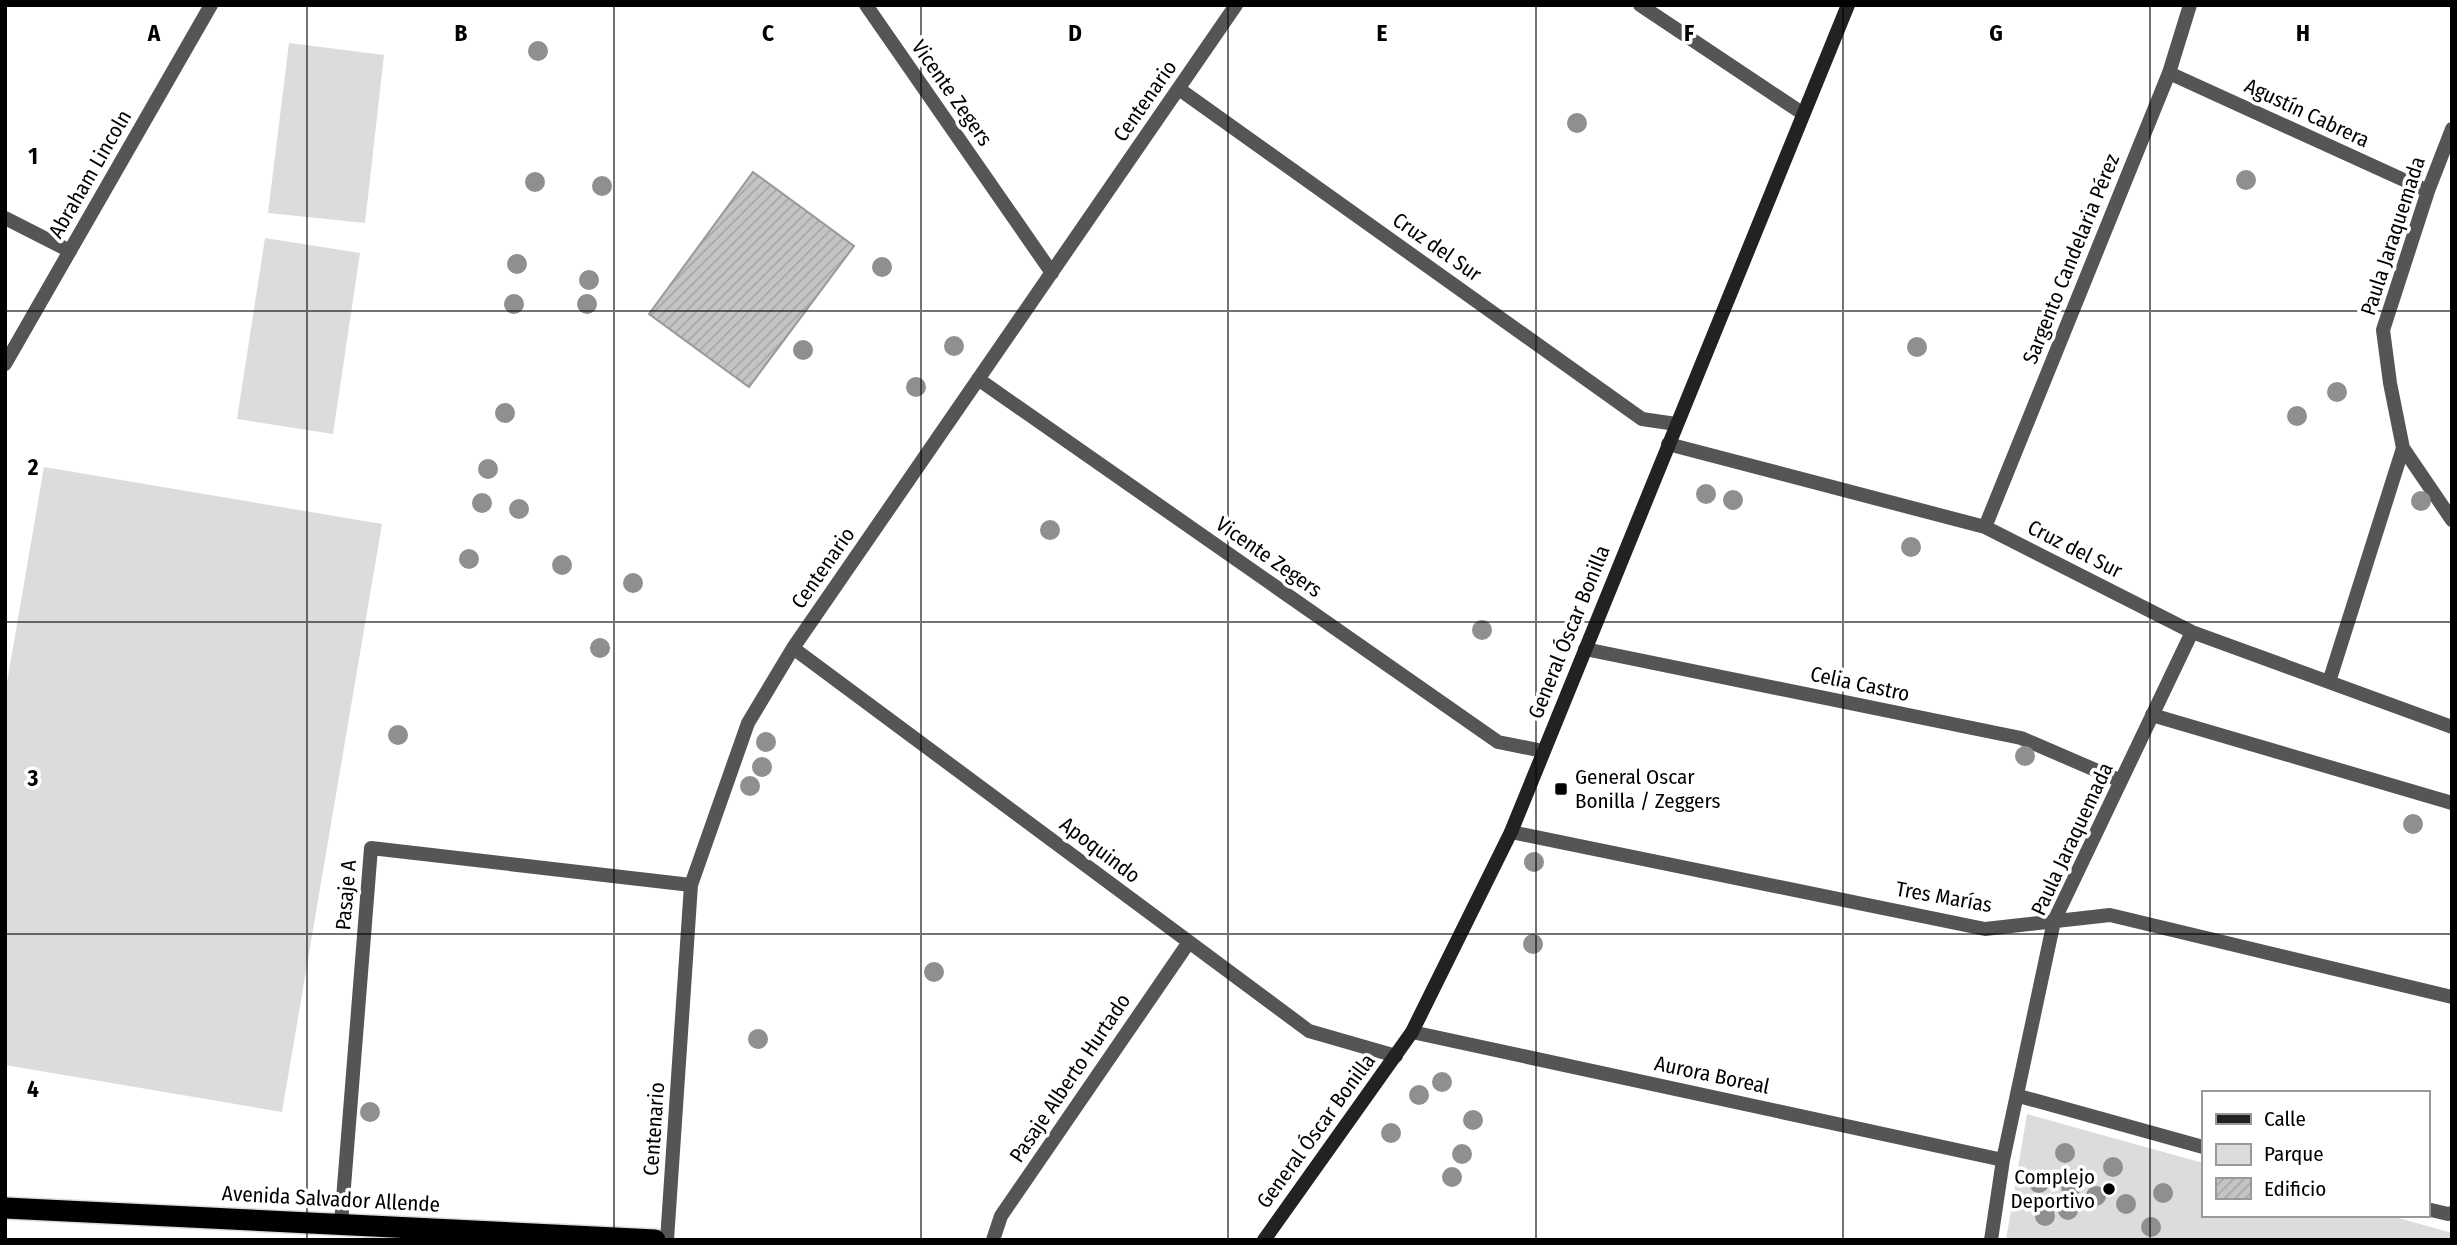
<svg xmlns="http://www.w3.org/2000/svg" width="2457" height="1245" viewBox="0 0 2457 1245" font-family="'Fira Sans Condensed',sans-serif">
	<defs>
		<pattern id="building-hatch" width="6" height="6" patternUnits="userSpaceOnUse" patternTransform="scale(1.75)"><rect width="6" height="6" fill="#c4c4c4"/><path d="M-1 1l2-2M0 6l6-6M5 7l2-2" fill="none" stroke="#a7a7a7"/></pattern>
	</defs>
	<rect width="100%" height="100%" fill="#fff"/>
	<path fill="#dcdcdc" d="M289,43L384,55L365,223L268,213Z
		M265,238L360,253L333,434L237,419Z
		M44,467L382,524L282,1112L5,1065V694Z
		M2027,1114L2203,1163V1215H2388L2452,1233V1240H2006Z"/>
	<path fill="url(#building-hatch)" stroke="#999" stroke-width="2" d="M753,172L854,246L749,387L649,314Z"/>
	<g fill="none" stroke-linecap="round" stroke-linejoin="round">
		<g stroke="#dbdbdb" stroke-width="24">
			<path id="highway" d="M5,1208L655,1240"/>
		</g>
		<path stroke="#555" stroke-width="14" d="M2152,715L2452,803"/>
		<path stroke="#555" stroke-width="14" d="M866,5L1052,273
			M1640,5L1802,113
			M2169,73L2428,191
			M1179,89L1642,419L1676,424
			M5,218L70,251
			M5,364L211,5
			M978,379L1498,742L1543,751
			M1668,444L1985,527L2192,632L2452,727
			M2403,448L2452,520
			M1985,527L2169,73L2190,5
			M793,648L1309,1031L1396,1056
			M1585,649L2021,738L2121,781
			M2329,682L2403,448L2390,383L2383,330L2428,191L2452,129
			M1511,832L1985,929L2110,915L2452,997
			M1412,1032L2003,1160
			M2019,1096L2203,1147
			M2427,1209L2448,1214L2452,1213
			M341,1224L371,848L691,885
			M667,1240L691,885L748,723L793,648L1236,5
			M993,1240L1001,1216L1189,942
			M1991,1240L2003,1160L2054,921L2192,632"/>
		<path stroke="#222" stroke-width="14" d="M1264,1240L1412,1032L1511,832L1848,5"/>
		<use href="#highway" stroke="#000" stroke-width="21"/>
	</g>
	<g fill="#8f8f8f">
		<circle cx="538" cy="51" r="10"/>
		<circle cx="1577" cy="123" r="10"/>
		<circle cx="2246" cy="180" r="10"/>
		<circle cx="535" cy="182" r="10"/>
		<circle cx="602" cy="186" r="10"/>
		<circle cx="517" cy="264" r="10"/>
		<circle cx="882" cy="267" r="10"/>
		<circle cx="589" cy="280" r="10"/>
		<circle cx="514" cy="304" r="10"/>
		<circle cx="587" cy="304" r="10"/>
		<circle cx="954" cy="346" r="10"/>
		<circle cx="1917" cy="347" r="10"/>
		<circle cx="803" cy="350" r="10"/>
		<circle cx="916" cy="387" r="10"/>
		<circle cx="2337" cy="392" r="10"/>
		<circle cx="505" cy="413" r="10"/>
		<circle cx="2297" cy="416" r="10"/>
		<circle cx="488" cy="469" r="10"/>
		<circle cx="1706" cy="494" r="10"/>
		<circle cx="1733" cy="500" r="10"/>
		<circle cx="2421" cy="501" r="10"/>
		<circle cx="482" cy="503" r="10"/>
		<circle cx="519" cy="509" r="10"/>
		<circle cx="1050" cy="530" r="10"/>
		<circle cx="1911" cy="547" r="10"/>
		<circle cx="469" cy="559" r="10"/>
		<circle cx="562" cy="565" r="10"/>
		<circle cx="633" cy="583" r="10"/>
		<circle cx="1482" cy="630" r="10"/>
		<circle cx="600" cy="648" r="10"/>
		<circle cx="398" cy="735" r="10"/>
		<circle cx="766" cy="742" r="10"/>
		<circle cx="2025" cy="756" r="10"/>
		<circle cx="762" cy="767" r="10"/>
		<circle cx="750" cy="786" r="10"/>
		<circle cx="2413" cy="824" r="10"/>
		<circle cx="1534" cy="862" r="10"/>
		<circle cx="1533" cy="944" r="10"/>
		<circle cx="934" cy="972" r="10"/>
		<circle cx="758" cy="1039" r="10"/>
		<circle cx="1442" cy="1082" r="10"/>
		<circle cx="1419" cy="1095" r="10"/>
		<circle cx="370" cy="1112" r="10"/>
		<circle cx="1473" cy="1120" r="10"/>
		<circle cx="1391" cy="1133" r="10"/>
		<circle cx="2065" cy="1153" r="10"/>
		<circle cx="1462" cy="1154" r="10"/>
		<circle cx="2113" cy="1167" r="10"/>
		<circle cx="1452" cy="1177" r="10"/>
		<circle cx="2039" cy="1183" r="10"/>
		<circle cx="2071" cy="1187" r="10"/>
		<circle cx="2163" cy="1193" r="10"/>
		<circle cx="2096" cy="1196" r="10"/>
		<circle cx="2126" cy="1204" r="10"/>
		<circle cx="2068" cy="1210" r="10"/>
		<circle cx="2045" cy="1216" r="10"/>
		<circle cx="2151" cy="1227" r="10"/>
	</g>
	<path fill="none" stroke="#000" stroke-width="2" stroke-opacity="0.55" d="M307,5V1240M614,5V1240M921,5V1240M1228,5V1240M1536,5V1240M1843,5V1240M2150,5V1240M5,311H2452M5,622H2452M5,934H2452"/>
	<g fill="#000" stroke="#fff" stroke-width="2.5">
		<rect x="1554" y="782" width="14" height="14" rx="3.5"/>
		<circle cx="2109" cy="1189" r="7"/>
	</g>
	<g text-anchor="middle" stroke-width="7" stroke-linejoin="round" paint-order="stroke">
		<g font-size="21" fill="#000" stroke="#fff">
			<text transform="translate(952 93) rotate(55)" y="7">Vicente Zegers</text>
			<text transform="translate(1145 101) rotate(-55)" y="7">Centenario</text>
			<text transform="translate(2307 113) rotate(25)" y="7">Agustín Cabrera</text>
			<text transform="translate(90 174) rotate(-60)" y="7">Abraham Lincoln</text>
			<text transform="translate(2393 236) rotate(-72)" y="7">Paula Jaraquemada</text>
			<text transform="translate(1437 247) rotate(35)" y="7">Cruz del Sur</text>
			<text transform="translate(2071 259) rotate(-68)" y="7">Sargento Candelaria Pérez</text>
			<text transform="translate(2075 549) rotate(27)" y="7">Cruz del Sur</text>
			<text transform="translate(1269 557) rotate(35)" y="7">Vicente Zegers</text>
			<text transform="translate(823 568) rotate(-55)" y="7">Centenario</text>
			<text transform="translate(1569 632) rotate(-68)" y="7">General Óscar Bonilla</text>
			<text transform="translate(1860 684) rotate(12)" y="7">Celia Castro</text>
			<text transform="translate(2072 839) rotate(-65)" y="7">Paula Jaraquemada</text>
			<text transform="translate(1100 850) rotate(37)" y="7">Apoquindo</text>
			<text transform="translate(346 895) rotate(-85)" y="7">Pasaje A</text>
			<text transform="translate(1944 897) rotate(10)" y="7">Tres Marías</text>
			<text transform="translate(1712 1075) rotate(12)" y="7">Aurora Boreal</text>
			<text transform="translate(1070 1078) rotate(-56)" y="7">Pasaje Alberto Hurtado</text>
			<text transform="translate(654 1129) rotate(-86)" y="7">Centenario</text>
			<text transform="translate(1316 1131) rotate(-54)" y="7">General Óscar Bonilla</text>
			<text transform="translate(331 1199) rotate(3)" y="7">Avenida Salvador Allende</text>
		</g>
		<g font-size="21" fill="#000" stroke="#fff" text-anchor="start">
			<text x="1575" y="784">General Oscar<tspan x="1575" dy="24">Bonilla / Zeggers</tspan></text>
			<text x="2095" y="1184" text-anchor="end">Complejo<tspan x="2095" dy="24">Deportivo</tspan></text>
		</g>
	</g>
	<g font-size="23" text-anchor="middle" font-weight="bold" fill="#000" stroke="#fff" stroke-width="7" stroke-linejoin="round" paint-order="stroke">
		<text x="154" y="41">A</text>
		<text x="461" y="41">B</text>
		<text x="768" y="41">C</text>
		<text x="1075" y="41">D</text>
		<text x="1382" y="41">E</text>
		<text x="1689" y="41">F</text>
		<text x="1996" y="41">G</text>
		<text x="2303" y="41">H</text>
		<text x="33" y="164">1</text>
		<text x="33" y="475">2</text>
		<text x="33" y="786">3</text>
		<text x="33" y="1097">4</text>
	</g>
	<rect width="2457" height="1245" fill="none" stroke="#000000" stroke-width="14"/>
	<rect x="2202" y="1091" width="228" height="126" fill="#ffffff" stroke="#999999" stroke-width="2"/>
	<rect x="2216" y="1114" width="35" height="10" fill="#222222" stroke="#999999" stroke-width="2"/>
	<text x="2264" y="1126" font-size="21" fill="#000000">Calle</text>
	<rect x="2216" y="1144" width="35" height="21" fill="#dcdcdc" stroke="#999999" stroke-width="2"/>
	<text x="2264" y="1161" font-size="21" fill="#000000">Parque</text>
	<rect x="2216" y="1178" width="35" height="21" fill="url(#building-hatch)" stroke="#999999" stroke-width="2"/>
	<text x="2264" y="1196" font-size="21" fill="#000000">Edificio</text>
</svg>
